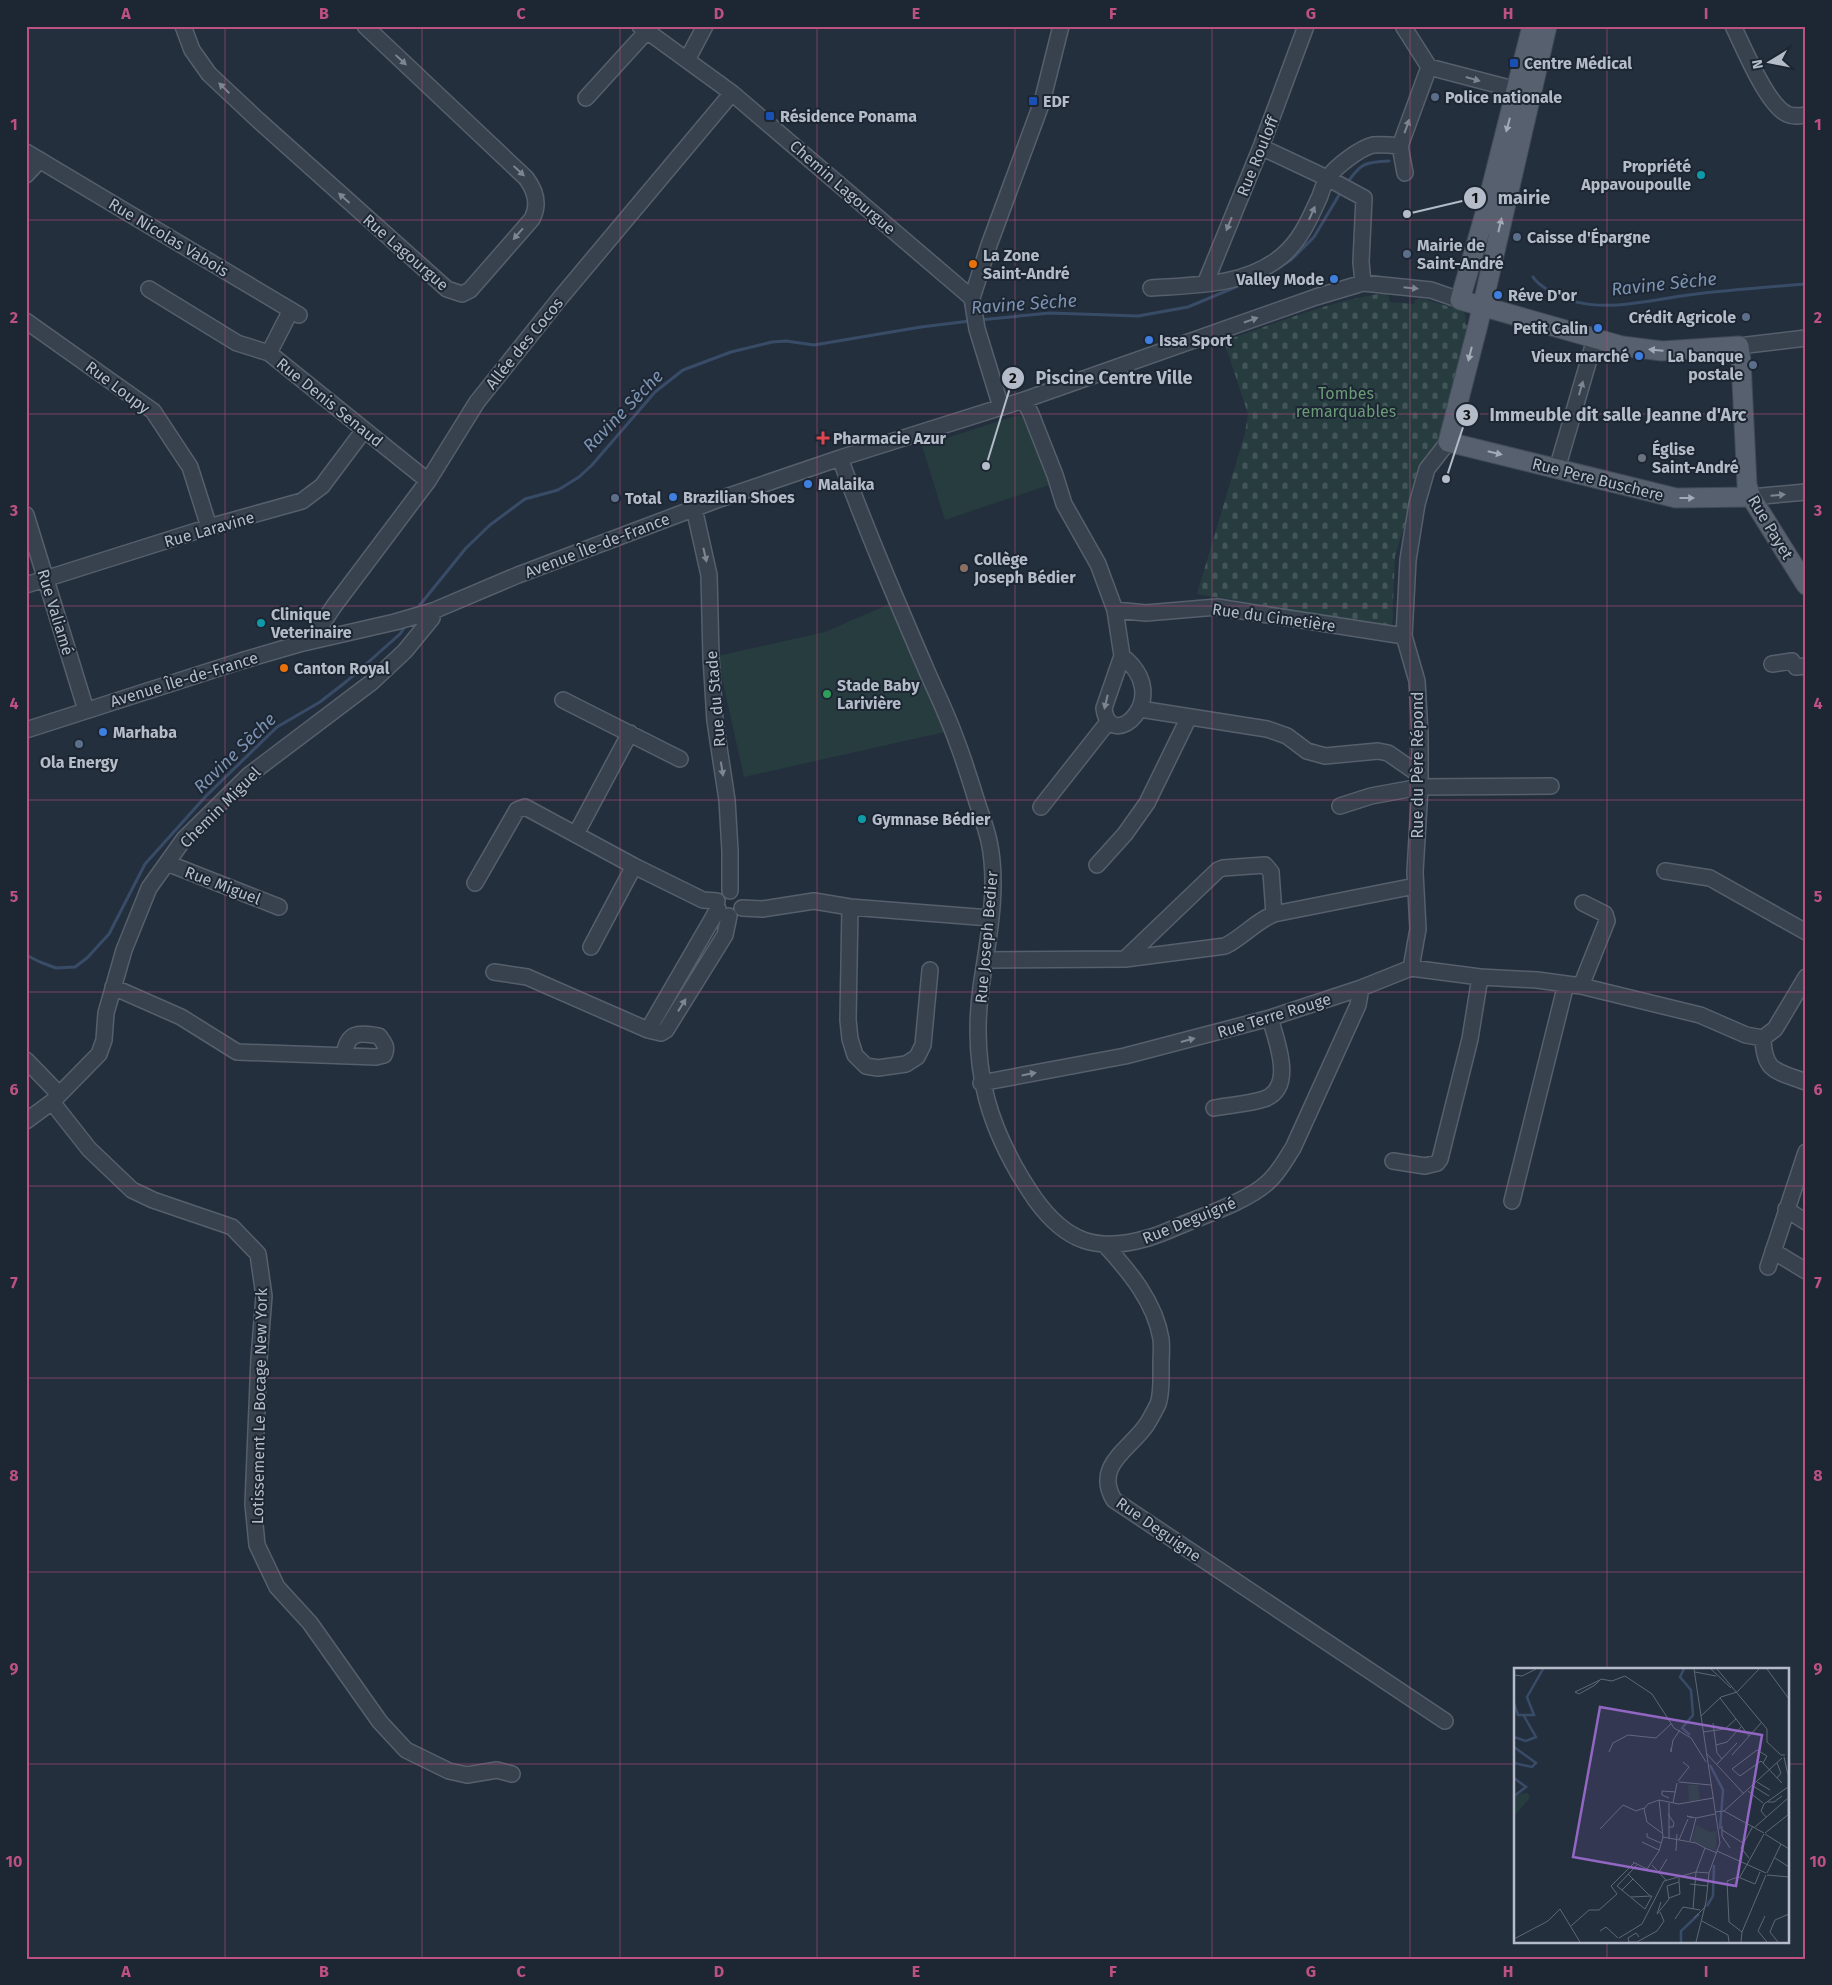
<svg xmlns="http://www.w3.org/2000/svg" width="1832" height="1985" viewBox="0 0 1832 1985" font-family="'Fira Sans',sans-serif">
	<defs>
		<pattern id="cemetery-stones" width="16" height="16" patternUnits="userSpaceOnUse" patternTransform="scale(1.25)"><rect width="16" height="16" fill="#263c3f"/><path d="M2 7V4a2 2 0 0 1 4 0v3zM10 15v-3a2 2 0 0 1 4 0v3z" fill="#435659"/></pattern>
	</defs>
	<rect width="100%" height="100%" fill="#242f3e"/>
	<path fill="url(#cemetery-stones)" d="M1385,293L1388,295L1390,302L1414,304L1415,300L1420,298L1464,311L1466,320L1465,324L1468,326L1439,441L1424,463L1395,556L1392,628L1197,594L1245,433L1248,414L1224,341C1277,323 1329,301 1385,293Z"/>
	<path fill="#263c3f" d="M1018,415C1033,421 1044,470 1049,485L945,520L922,446Z
		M889,604L945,732L744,777L717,656L825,632Z"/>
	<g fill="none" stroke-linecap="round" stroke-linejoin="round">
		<path stroke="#394c67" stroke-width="3" d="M1347,183C1361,163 1365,162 1389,161
			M1533,277C1537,284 1546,289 1553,293C1596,316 1643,301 1688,295C1727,290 1767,287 1806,284
			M979,320L1050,313L1138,316L1188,307L1272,272L1291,260L1314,237L1342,190
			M415,611L466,548L490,525L525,499L558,490L579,477L592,465L655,392L683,370L731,352L772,342L786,341L814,345L921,327L970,321
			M26,955L40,962L56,968L75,967L87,958L109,934L145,864L206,796L277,727L320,702L347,681L400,634L406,625"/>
		<g stroke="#565f6c" stroke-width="18">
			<path id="minor" d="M183,26L192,50L209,74L258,120L447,289L462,294L470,290L532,219C540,204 535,190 526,178L365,26
				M640,26L732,93L972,298
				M1403,26L1429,67L1517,90
				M1733,26C1744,48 1767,105 1787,114C1793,117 1799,116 1806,115
				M687,60L705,26
				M586,98L647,31
				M1261,147L1331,180L1364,198L1361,262L1363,283
				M26,152L299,315
				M1405,173L1400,146L1429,67
				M26,175L40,160
				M1205,284L1261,147L1306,26
				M1151,288C1195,285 1246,286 1282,256C1301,240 1310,218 1320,196C1322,190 1324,183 1328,178C1335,167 1360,148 1373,145C1382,144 1391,145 1400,146
				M149,289L237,343L269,353L428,481
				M26,321L153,411L190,467L209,527
				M1739,346L1806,338
				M269,353L291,310
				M1024,400L1031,414L1055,475L1064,504L1098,564L1115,610L1122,656L1104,708C1109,755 1176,698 1122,656
				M1001,407L977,329L972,298L989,245L1042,102L1061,26
				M840,458C867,532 898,604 929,676C939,698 949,719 957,742C964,760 970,780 976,799C980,812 986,827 989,841C999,887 988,941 981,987C970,1069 989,1132 1035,1199C1066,1242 1097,1253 1148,1238C1162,1234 1176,1227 1189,1222C1211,1213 1250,1199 1267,1183C1278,1174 1285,1160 1293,1148L1358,1005L1361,988
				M1557,469L1595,339
				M1751,497L1806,492
				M694,508L709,575L711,657L715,721L727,800L730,851V891
				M26,515L86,710
				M26,585L209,527L302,501L322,486L364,430
				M1115,610L1146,613L1217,607L1404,636
				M322,638L320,627L334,606L428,481L477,402L561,297L732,93
				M1772,664L1792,661L1796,667L1806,666
				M563,700L680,759
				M1140,709L1267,729L1287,736L1307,751L1325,756L1378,751L1388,753L1420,775
				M26,730L241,661L299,644L395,622L433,611L518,575L714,501L840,458L1024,400L1316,297L1363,283L1431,290L1460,300
				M1340,806L1371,796L1420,787L1551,786
				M1041,807L1108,722
				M576,834L630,733
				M167,863L279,907
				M1097,865L1125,834L1147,803L1189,717
				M1665,871L1710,878L1806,932
				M475,883L517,810L525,807L634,866L703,900L717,901
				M850,907L848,1020L850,1039L855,1055L866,1066L878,1068L906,1064L917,1057L923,1045L930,970
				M742,908L762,909L814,901L850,907L990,918
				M591,947L634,866
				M1125,959L1218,870L1223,868L1265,865L1271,872L1274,914
				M987,960L1125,959L1225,946C1243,937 1256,921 1274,914L1415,886
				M1411,968L1418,929L1415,872L1420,787V734L1417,681L1404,636L1408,560L1417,504L1427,469L1448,442
				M494,972L527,977L648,1030L661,1033L666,1030L725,935L729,916
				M1581,986L1607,921L1605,914L1583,903
				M113,987L181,1017L237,1052L376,1057L384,1055C388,1047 384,1043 379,1036C358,1032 347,1032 344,1056
				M648,1030L718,909
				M1763,1038C1764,1073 1777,1071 1806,1082
				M26,1060L59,1094
				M981,1083L1125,1056L1270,1018L1361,988L1411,968L1480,977L1537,980L1581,986L1700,1015L1746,1035L1763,1038L1775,1029L1806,977
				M52,1102L89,1149L132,1190L153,1200L232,1227L258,1254L264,1296L259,1358L253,1504L257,1545L277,1587L310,1623L380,1722L406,1750L449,1771L467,1775L497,1770L512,1774
				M1214,1108C1230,1105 1249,1104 1264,1099C1296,1088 1276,1040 1270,1018
				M26,1121L52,1102L99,1054L104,1040L106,1013L124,950L149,888L184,839L249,775L372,682L405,651L432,618L433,611
				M1393,1161L1425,1166L1437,1163L1440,1159L1470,1039L1480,977
				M1512,1201L1566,984
				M1786,1209L1806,1222
				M1105,1245C1129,1271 1155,1302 1161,1339C1162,1347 1161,1357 1161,1366C1161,1377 1162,1393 1158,1404C1155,1410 1151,1418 1147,1424C1131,1449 1093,1465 1114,1500L1445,1721
				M1773,1251L1806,1271
				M1768,1267L1806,1152"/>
		</g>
		<g stroke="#414a57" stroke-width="21">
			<path id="major" d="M1532,26L1484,217L1460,300L1622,346L1662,351L1739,346L1741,361L1747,485L1751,497L1806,585
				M1547,26L1478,325L1448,442L1676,498L1751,497"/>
		</g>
		<use href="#minor" stroke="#38414e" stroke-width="15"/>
		<use href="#major" stroke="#56606e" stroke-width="19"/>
	</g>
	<defs><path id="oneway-solid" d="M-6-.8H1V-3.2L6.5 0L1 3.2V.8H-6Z" transform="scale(1.25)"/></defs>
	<g fill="#7c8592">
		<use href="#oneway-solid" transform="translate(401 60) rotate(43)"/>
		<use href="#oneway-solid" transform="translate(1473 79) rotate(16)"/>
		<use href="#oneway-solid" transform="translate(224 88) rotate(-136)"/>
		<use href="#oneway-solid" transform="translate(1407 126) rotate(-70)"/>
		<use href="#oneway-solid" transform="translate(519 171) rotate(43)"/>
		<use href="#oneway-solid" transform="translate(344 198) rotate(-138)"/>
		<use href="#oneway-solid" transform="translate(1312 213) rotate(-66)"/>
		<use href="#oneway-solid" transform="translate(1229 224) rotate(112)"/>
		<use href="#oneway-solid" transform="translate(518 234) rotate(131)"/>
		<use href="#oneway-solid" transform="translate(1411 288) rotate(6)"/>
		<use href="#oneway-solid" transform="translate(1251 320) rotate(-19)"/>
		<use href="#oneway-solid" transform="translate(1581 388) rotate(-74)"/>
		<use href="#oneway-solid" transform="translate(1778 495) rotate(-5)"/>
		<use href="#oneway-solid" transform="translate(705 555) rotate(77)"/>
		<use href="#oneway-solid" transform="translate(1106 702) rotate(103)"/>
		<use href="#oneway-solid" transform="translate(722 769) rotate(81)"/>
		<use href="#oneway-solid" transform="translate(682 1005) rotate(-58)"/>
		<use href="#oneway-solid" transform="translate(1188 1040) rotate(-15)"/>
		<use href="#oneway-solid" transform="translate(1029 1074) rotate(-11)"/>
	</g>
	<g fill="#a1aab7">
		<use href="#oneway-solid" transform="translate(1508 125) rotate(105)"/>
		<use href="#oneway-solid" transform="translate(1500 225) rotate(-77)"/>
		<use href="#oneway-solid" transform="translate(1656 350) rotate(-175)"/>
		<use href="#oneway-solid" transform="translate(1470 354) rotate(104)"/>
		<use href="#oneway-solid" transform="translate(1495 453) rotate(13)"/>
		<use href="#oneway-solid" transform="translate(1687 498)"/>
	</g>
	<path fill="none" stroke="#bd5182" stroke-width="1" stroke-opacity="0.55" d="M225,26V1959M422,26V1959M620,26V1959M817,26V1959M1015,26V1959M1212,26V1959M1410,26V1959M1607,26V1669M26,220H1806M26,414H1806M26,606H1806M26,800H1806M26,992H1806M26,1186H1806M26,1378H1806M26,1572H1806M26,1764H1516M1788,1764H1806M1607,1941V1959"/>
	<g fill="#1a4fb4" stroke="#1d2633" stroke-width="2">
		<rect x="1509" y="58" width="10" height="10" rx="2.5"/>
		<rect x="1028" y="96" width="10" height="10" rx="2.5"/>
		<rect x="765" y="111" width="10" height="10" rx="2.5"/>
	</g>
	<g fill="#5c6f8a" stroke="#1d2633" stroke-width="2">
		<circle cx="1435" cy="97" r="5"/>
		<circle cx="1517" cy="237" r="5"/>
		<circle cx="1407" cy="254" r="5"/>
		<circle cx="1746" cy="317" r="5"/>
		<circle cx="1753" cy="365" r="5"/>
		<circle cx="615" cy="498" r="5"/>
		<circle cx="79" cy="744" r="5"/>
	</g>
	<g fill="#0f9aa8" stroke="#1d2633" stroke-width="2">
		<circle cx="1701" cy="175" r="5"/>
		<circle cx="261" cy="623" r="5"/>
		<circle cx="862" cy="819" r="5"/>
	</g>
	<g fill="#e8710a" stroke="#1d2633" stroke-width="2">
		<circle cx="973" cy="264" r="5"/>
		<circle cx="284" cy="668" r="5"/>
	</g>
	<g fill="#3f7fe0" stroke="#1d2633" stroke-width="2">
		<circle cx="1334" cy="279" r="5"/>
		<circle cx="1498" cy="295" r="5"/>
		<circle cx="1598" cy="328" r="5"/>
		<circle cx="1149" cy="340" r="5"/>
		<circle cx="1639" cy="356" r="5"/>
		<circle cx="808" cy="484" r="5"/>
		<circle cx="673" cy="497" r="5"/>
		<circle cx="103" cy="732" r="5"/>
	</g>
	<path fill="#e0444e" stroke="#1d2633" stroke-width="2" d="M820.5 430.5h5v5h5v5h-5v5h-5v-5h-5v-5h5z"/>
	<circle fill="#6b7280" stroke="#1d2633" stroke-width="2" cx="1642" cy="458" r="5"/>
	<circle fill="#8d6e63" stroke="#1d2633" stroke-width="2" cx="964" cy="568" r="5"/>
	<circle fill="#2e9e5b" stroke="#1d2633" stroke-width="2" cx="827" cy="694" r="5"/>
	<g text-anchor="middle" stroke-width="4" stroke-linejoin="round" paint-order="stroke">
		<g font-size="16" font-weight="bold" fill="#b4bcc9" stroke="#1d2633" text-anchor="start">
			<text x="1524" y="69">Centre Médical</text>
			<text x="1445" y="103">Police nationale</text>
			<text x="1043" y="107">EDF</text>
			<text x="780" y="122">Résidence Ponama</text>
			<text x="1691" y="172" text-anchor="end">Propriété<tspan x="1691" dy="18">Appavoupoulle</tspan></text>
			<text x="1527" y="243">Caisse d'Épargne</text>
			<text x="1417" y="251">Mairie de<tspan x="1417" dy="18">Saint-André</tspan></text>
			<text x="983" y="261">La Zone<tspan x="983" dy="18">Saint-André</tspan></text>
			<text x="1324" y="285" text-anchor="end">Valley Mode</text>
			<text x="1508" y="301">Réve D'or</text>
			<text x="1736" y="323" text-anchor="end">Crédit Agricole</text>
			<text x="1588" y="334" text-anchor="end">Petit Calin</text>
			<text x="1159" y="346">Issa Sport</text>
			<text x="1629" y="362" text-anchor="end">Vieux marché</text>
			<text x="1743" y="362" text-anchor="end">La banque<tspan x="1743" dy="18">postale</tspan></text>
			<text x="833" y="444">Pharmacie Azur</text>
			<text x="1652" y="455">Église<tspan x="1652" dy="18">Saint-André</tspan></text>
			<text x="818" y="490">Malaika</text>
			<text x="683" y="503">Brazilian Shoes</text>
			<text x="625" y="504">Total</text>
			<text x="974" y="565">Collège<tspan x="974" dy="18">Joseph Bédier</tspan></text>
			<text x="271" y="620">Clinique<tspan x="271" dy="18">Veterinaire</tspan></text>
			<text x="294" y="674">Canton Royal</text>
			<text x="837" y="691">Stade Baby<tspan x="837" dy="18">Larivière</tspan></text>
			<text x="113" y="738">Marhaba</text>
			<text x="79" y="768" text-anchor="middle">Ola Energy</text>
			<text x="872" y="825">Gymnase Bédier</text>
		</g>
		<g font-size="16" fill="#b4bcc9" stroke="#1d2633">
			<text transform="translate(1257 156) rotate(-68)" y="6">Rue Rouloff</text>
			<text transform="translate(843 187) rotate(41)" y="6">Chemin Lagourgue</text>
			<text transform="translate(169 237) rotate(31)" y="6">Rue Nicolas Vabois</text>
			<text transform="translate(406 252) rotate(41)" y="6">Rue Lagourgue</text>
			<text transform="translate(524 343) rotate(-51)" y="6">Allée des Cocos</text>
			<text transform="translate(118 387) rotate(37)" y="6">Rue Loupy</text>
			<text transform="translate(330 402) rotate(39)" y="6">Rue Denis Senaud</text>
			<text transform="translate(1598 479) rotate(14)" y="6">Rue Pere Buschere</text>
			<text transform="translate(1771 527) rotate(59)" y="6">Rue Payet</text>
			<text transform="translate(209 529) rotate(-16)" y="6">Rue Laravine</text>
			<text transform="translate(597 545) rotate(-21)" y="6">Avenue Île-de-France</text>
			<text transform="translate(56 612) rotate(73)" y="6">Rue Valiamé</text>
			<text transform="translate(1274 617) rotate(8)" y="6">Rue du Cimetière</text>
			<text transform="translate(184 679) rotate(-17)" y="6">Avenue Île-de-France</text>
			<text transform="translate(715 699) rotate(-95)" y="6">Rue du Stade</text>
			<text transform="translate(1417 765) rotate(-90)" y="6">Rue du Père Répond</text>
			<text transform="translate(220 807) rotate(-45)" y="6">Chemin Miguel</text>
			<text transform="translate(223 885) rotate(21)" y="6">Rue Miguel</text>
			<text transform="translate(986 937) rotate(-85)" y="6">Rue Joseph Bedier</text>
			<text transform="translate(1274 1015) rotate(-17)" y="6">Rue Terre Rouge</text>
			<text transform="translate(1189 1220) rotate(-22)" y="6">Rue Deguigné</text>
			<text transform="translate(259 1406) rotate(-89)" y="6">Lotissement Le Bocage New York</text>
			<text transform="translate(1159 1529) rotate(35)" y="6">Rue Deguigne</text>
		</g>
		<g font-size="16" fill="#6b9a76" stroke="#1d2633">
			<text x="1346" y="399">Tombes<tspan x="1346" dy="18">remarquables</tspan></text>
		</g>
		<g font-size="18" font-style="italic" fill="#7c92b1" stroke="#1d2633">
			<text transform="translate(1664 284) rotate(-6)" y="6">Ravine Sèche</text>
			<text transform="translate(1024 304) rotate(-4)" y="6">Ravine Sèche</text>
			<text transform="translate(623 411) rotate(-46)" y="6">Ravine Sèche</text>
			<text transform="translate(235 753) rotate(-44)" y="6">Ravine Sèche</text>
		</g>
	</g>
	<g transform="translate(1514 1668)">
		<rect width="275" height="275" fill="#242f3e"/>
		<path d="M14,125L16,130L0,148V126Z" fill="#263c3f"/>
		<path d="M182,157L196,164L203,163L202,183L177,173Z" fill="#263c3f"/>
		<path d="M174,117H184L186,132L175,134Z" fill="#263c3f"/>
		<path fill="none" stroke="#394c67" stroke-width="2.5" d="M170,1L166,9L177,22L179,47L168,60L176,67M0,35L4,47H20L13,29L29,1M0,69L12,73L22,69L10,48M0,79L22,95L18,99L0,95M196,97L209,122L206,161M0,110L12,119L0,128M193,238L199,228L200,197M167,274V263L185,246"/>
		<path fill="none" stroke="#5e6776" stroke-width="1" d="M180,1L206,175L203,183M197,1L217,20M203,1L253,61V74L267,87H271M253,1L275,31M181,4L202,8M0,7L8,8L22,1M86,12L61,24L65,26L81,17L87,11L98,13L111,8L138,26L160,60L177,70L192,94M206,30L235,68M187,48L207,29L223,24L245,1M199,55L203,85L208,91M189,64L211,61L222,51M202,77L213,74L227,59M157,80V84L159,72L166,62M95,84L99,75L114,67L142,70L157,56M192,85L230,126M218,87L247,55M270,89L274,107V146M249,95L253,88L243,82L218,101L226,108L247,93L268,115M263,95L267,105L263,110M203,96L223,75M164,113L175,99L169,94M165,114L197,117M243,114L256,122M239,118L255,128M234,123L249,135M155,130L148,127V123L162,124M254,134H260L268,128M159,135L163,115M210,143L268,90M201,144L210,143L250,165M154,146L160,155L159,159H155M252,149L247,143L250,136L274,119M178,150L173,148L182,150L201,146M208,158V168L216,180M241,159L273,131M86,161L109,137L122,143L130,140M208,162L229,175M133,165V169L147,175M148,165L133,154L130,141L134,136L145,132L165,136L199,130M251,165L275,146M251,166L275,181M149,169L182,175L191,180M155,171V135M165,172L174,151M176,173L182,150M128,174L145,182M162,183L163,166M235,190L227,180L239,158M261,190L275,199M119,194L133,201L145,183L149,169L145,132M123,197L103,218L131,241L138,228M138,197L152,212M145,204L153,191M182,204L191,180L203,185M253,205L267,176M114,206L136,228M253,207L275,209M226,209L250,166M176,216L194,218M108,222L119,211M117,229L138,228M155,230L166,226L165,214M147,234L143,246L155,231L153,218L165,214V210M179,241L182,204M251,248L244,263L253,274M180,250L192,238M161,251L169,239L186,242M188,253L214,267L215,274M57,258L75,242H85L103,226L97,218L120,195M86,263L92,259L104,270M228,264L215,254L213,213L224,209L241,216L246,204M105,270L128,256L150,213L182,204L195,205L203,183L252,205M0,271L34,253L46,241L66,274M114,274H123L143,263L150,253L146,244M115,274L114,270L122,265L125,269M182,274L192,234L195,205M227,274L228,264L252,207M264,274L256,264L261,252L275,246"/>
		<path fill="#9266c3" fill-opacity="0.15" stroke="#9266c3" stroke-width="2.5" d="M86,39L248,67L222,218L59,189Z"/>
		<rect width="275" height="275" fill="none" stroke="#b4bcc9" stroke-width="2.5"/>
	</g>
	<path fill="none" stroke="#b4bcc9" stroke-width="2" d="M1407 214L1475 198M986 466L1013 378M1446 479L1467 415"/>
	<g fill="#b4bcc9" stroke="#1d2633" stroke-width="2">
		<circle cx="1407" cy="214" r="5"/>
		<circle cx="986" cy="466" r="5"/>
		<circle cx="1446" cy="479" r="5"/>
		<circle cx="1475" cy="198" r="12"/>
		<circle cx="1013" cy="378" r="12"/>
		<circle cx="1467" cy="415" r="12"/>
	</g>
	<g font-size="15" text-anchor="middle" font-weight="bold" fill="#111">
		<text x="1475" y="203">1</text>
		<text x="1013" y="383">2</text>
		<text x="1467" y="420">3</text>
	</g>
	<g font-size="18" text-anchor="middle" font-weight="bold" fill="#b4bcc9" stroke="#1d2633" stroke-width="4" stroke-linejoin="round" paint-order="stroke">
		<text x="1524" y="204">mairie</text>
		<text x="1114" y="384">Piscine Centre Ville</text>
		<text x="1618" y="421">Immeuble dit salle Jeanne d'Arc</text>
	</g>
	<rect width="1832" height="1985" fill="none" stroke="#1d2633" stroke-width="55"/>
	<g transform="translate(1770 62) rotate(260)" stroke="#1d2633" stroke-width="4" paint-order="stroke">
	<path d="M0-4L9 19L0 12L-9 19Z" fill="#b4bcc9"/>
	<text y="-8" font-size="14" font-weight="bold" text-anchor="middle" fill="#b4bcc9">N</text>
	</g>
	<rect x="28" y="28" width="1776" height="1930" fill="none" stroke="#bd5182" stroke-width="2"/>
	<g font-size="16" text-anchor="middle" font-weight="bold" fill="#bd5182">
		<text x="126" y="19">A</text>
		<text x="324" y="19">B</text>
		<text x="521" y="19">C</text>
		<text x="719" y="19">D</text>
		<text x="916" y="19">E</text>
		<text x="1113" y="19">F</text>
		<text x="1311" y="19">G</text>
		<text x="1508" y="19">H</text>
		<text x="1706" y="19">I</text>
		<text x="14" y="130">1</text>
		<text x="1818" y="130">1</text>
		<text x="14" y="323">2</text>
		<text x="1818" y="323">2</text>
		<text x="14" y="516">3</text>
		<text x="1818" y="516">3</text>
		<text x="14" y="709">4</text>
		<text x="1818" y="709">4</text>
		<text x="14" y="902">5</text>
		<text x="1818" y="902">5</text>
		<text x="14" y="1095">6</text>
		<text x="1818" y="1095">6</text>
		<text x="14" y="1288">7</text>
		<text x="1818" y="1288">7</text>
		<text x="14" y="1481">8</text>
		<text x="1818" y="1481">8</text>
		<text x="14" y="1674">9</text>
		<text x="1818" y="1674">9</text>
		<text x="14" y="1867">10</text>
		<text x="1818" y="1867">10</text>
		<text x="126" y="1977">A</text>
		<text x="324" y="1977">B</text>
		<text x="521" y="1977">C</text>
		<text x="719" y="1977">D</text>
		<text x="916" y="1977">E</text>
		<text x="1113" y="1977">F</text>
		<text x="1311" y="1977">G</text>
		<text x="1508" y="1977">H</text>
		<text x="1706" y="1977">I</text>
	</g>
</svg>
